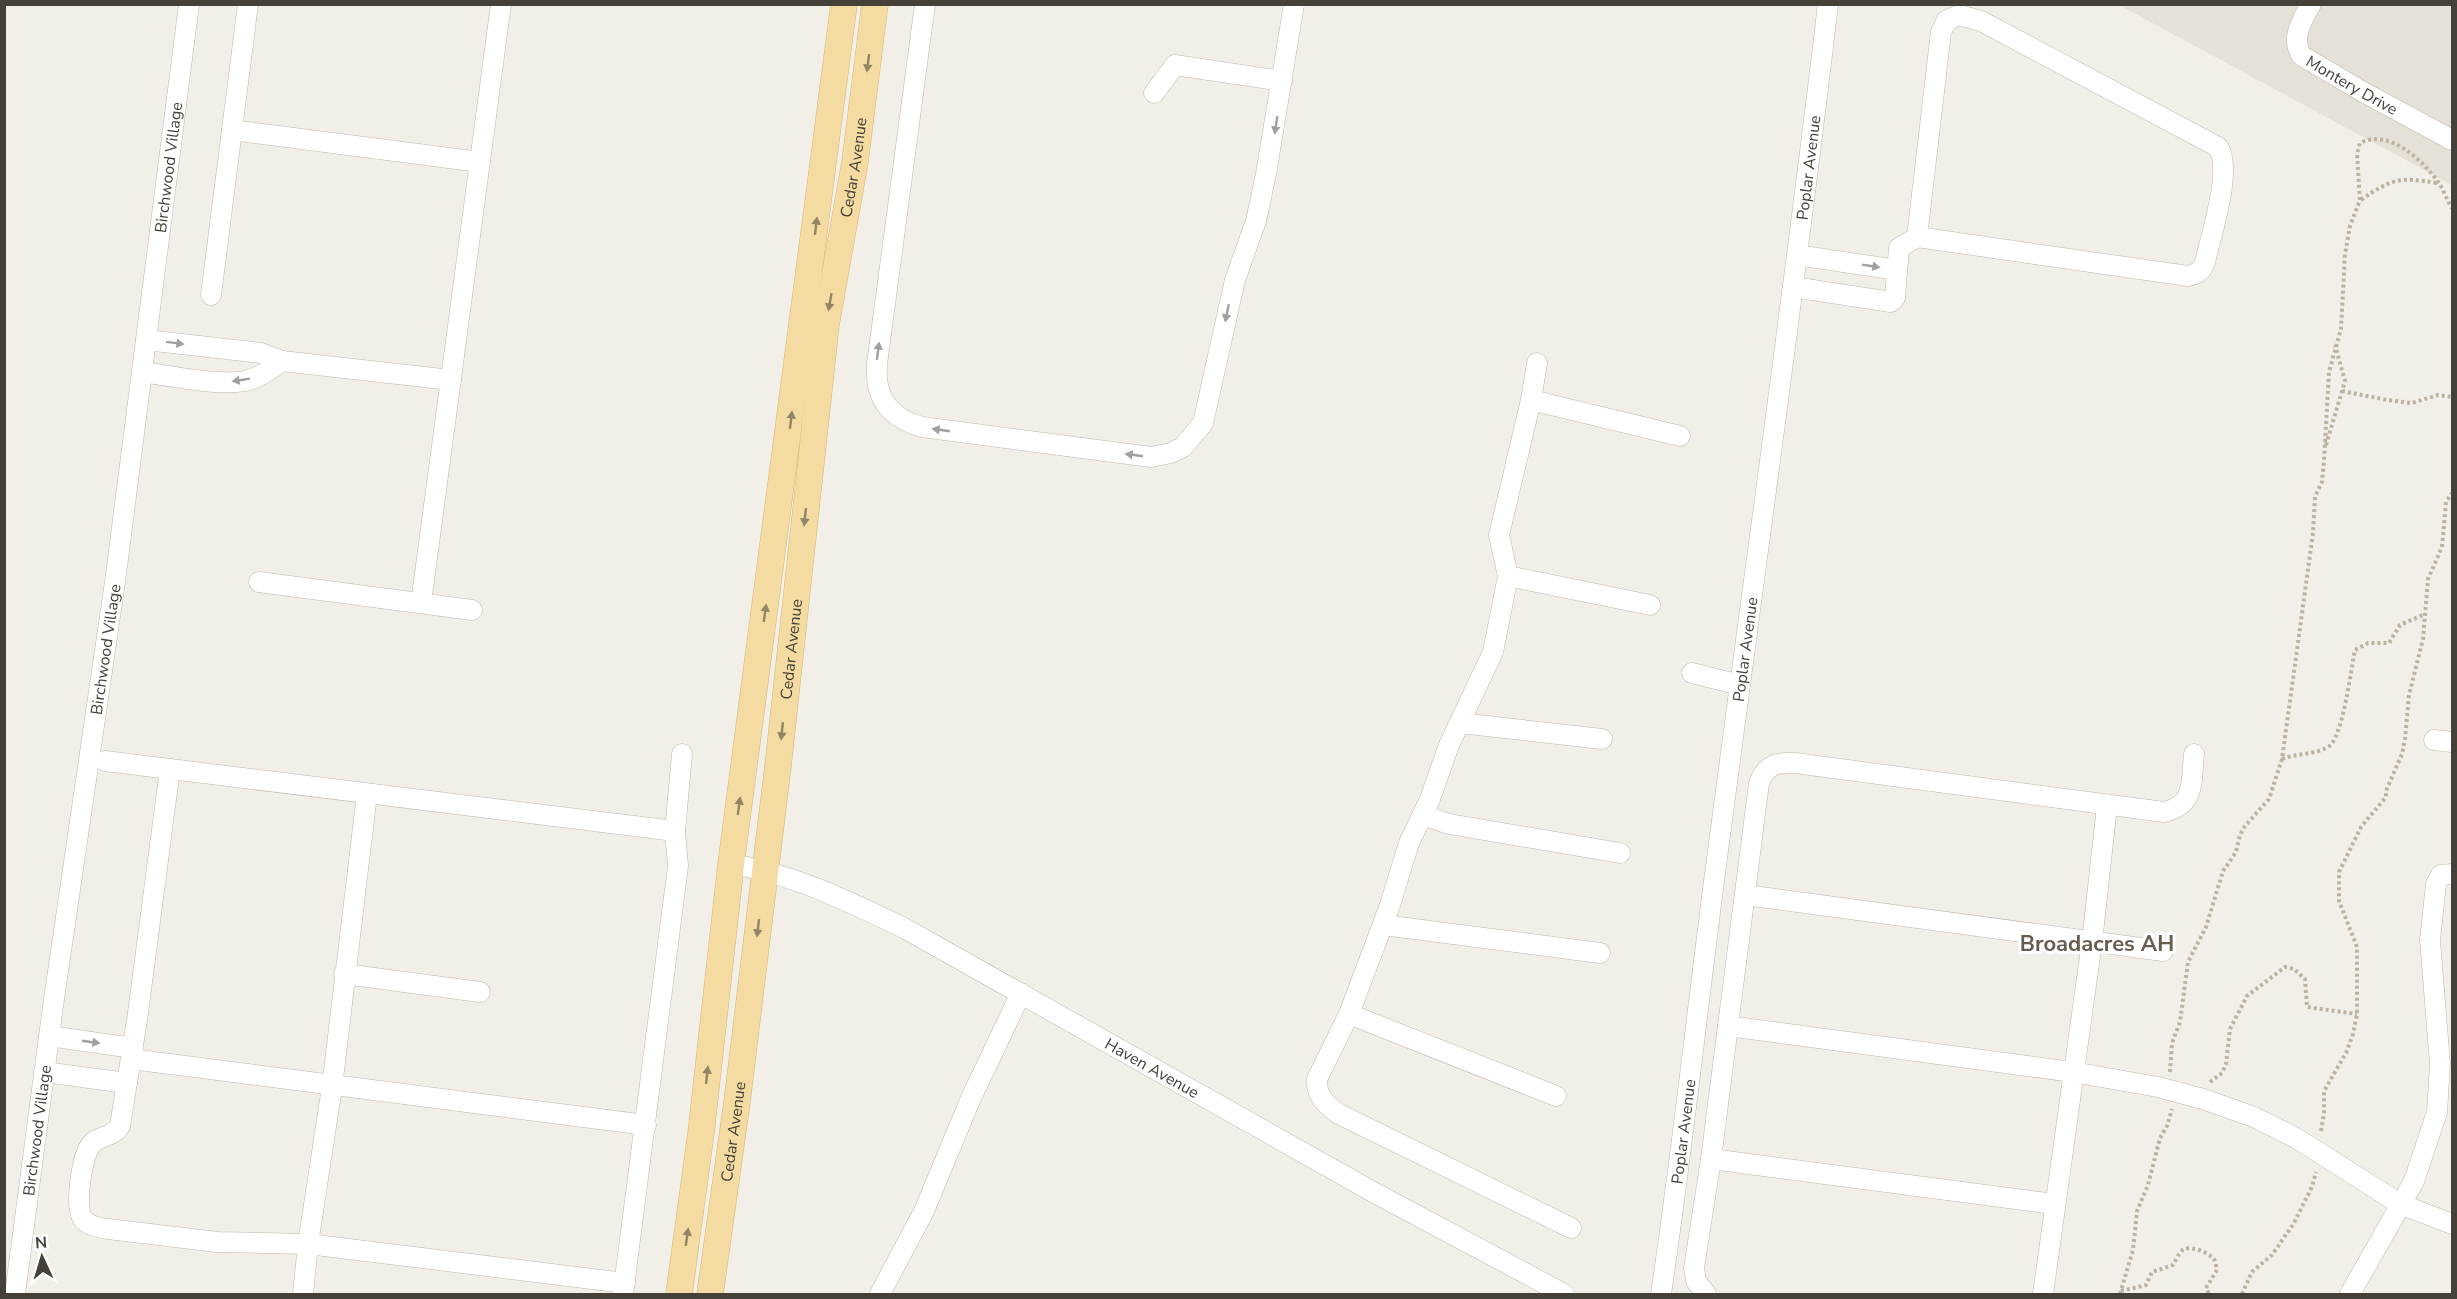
<svg xmlns="http://www.w3.org/2000/svg" width="2457" height="1299" viewBox="0 0 2457 1299" font-family="'Nunito Sans',sans-serif">
	<rect width="100%" height="100%" fill="#f2efe9"/>
	<path fill="#e6e1d7" d="M2119,5H2452V185Z"/>
	<g fill="none" stroke-linecap="round" stroke-linejoin="round">
		<g stroke="#bdb7ac" stroke-width="21">
			<g id="minor">
				<path d="M925,4L877,364C874,398 890,418 922,427L1151,457L1171,453L1183,447L1203,423L1235,280L1256,221L1266,174L1294,4"/>
				<path id="s1" d="M2311,4C2302,20 2290,39 2302,56L2365,93L2452,140"/>
				<path d="M1154,93L1175,65L1282,81"/>
				<path d="M232,130L480,162"/>
				<path d="M1797,255L1897,270"/>
				<path d="M1793,287L1891,302L1895,298L1899,248L1917,237L2188,276C2197,274 2202,271 2205,262C2211,235 2233,169 2218,147L1981,21L1959,15L1947,20L1941,32L1917,237"/>
				<path d="M211,295L248,4"/>
				<path d="M146,340L261,353L282,361L451,380"/>
				<path d="M1537,363L1531,400L1499,535L1508,576L1493,652L1449,745L1430,799L1409,843L1390,905L1349,1014L1317,1079C1316,1096 1326,1105 1339,1114L1571,1228"/>
				<path d="M142,372C171,376 217,386 245,381C259,378 271,369 282,361"/>
				<path d="M1531,400L1680,436"/>
				<path d="M1508,576L1650,605"/>
				<path d="M259,582L472,610"/>
				<path d="M421,603L501,4"/>
				<path d="M1692,673L1740,685"/>
				<path d="M1460,723L1602,739"/>
				<path d="M2434,740L2452,742"/>
				<path d="M105,761L675,831"/>
				<path d="M170,769L137,1020L120,1126C113,1138 97,1135 90,1146C82,1158 74,1207 83,1219C89,1226 99,1228 108,1229L217,1242L308,1244L625,1283"/>
				<path d="M1423,815L1449,824L1620,853"/>
				<path id="s2" d="M731,864C793,874 848,901 904,928L1375,1193L1564,1294"/>
				<path d="M1745,895L2163,951"/>
				<path d="M1383,925L1600,953"/>
				<path d="M344,974L480,992"/>
				<path d="M1349,1014L1556,1096"/>
				<path d="M1728,1026L2073,1072L2158,1087L2203,1099L2254,1117L2296,1138L2400,1204L2452,1224"/>
				<path d="M49,1036L133,1048"/>
				<path d="M131,1059L646,1125"/>
				<path d="M44,1072L127,1083"/>
				<path d="M1711,1159L2054,1204"/>
				<path id="s3" d="M15,1294L54,999L115,582L189,4"/>
				<path d="M303,1294L308,1244L332,1087L367,794"/>
				<path d="M623,1294L678,866L675,831L682,754"/>
				<path d="M880,1294L924,1211L971,1098L1021,993"/>
				<path id="s4" d="M1661,1294C1684,1139 1700,983 1721,828C1757,553 1796,279 1828,4"/>
				<path d="M1706,1294L1696,1281L1694,1268L1711,1159L1759,783C1766,765 1776,762 1795,763L2164,812C2196,805 2191,781 2194,754"/>
				<path d="M2043,1294L2092,942L2107,806"/>
				<path d="M2350,1294L2414,1181L2437,1112L2440,1064L2430,940L2436,884L2441,875L2452,874"/>
			</g>
		</g>
		<g stroke="#d6b773" stroke-width="27">
			<g id="major">
				<path d="M679,1294L701,1133L731,864L844,4"/>
				<path id="s5" d="M710,1294L737,1102L778,766L826,325L855,162L875,4"/>
			</g>
		</g>
		<path stroke="#bdb29f" stroke-width="4" stroke-dasharray="3 3" stroke-linecap="butt" d="M2361,200C2392,178 2400,177 2437,183
			M2342,391L2387,400L2412,403L2438,395L2452,397
			M2326,445L2345,381L2335,345
			M2282,759C2297,753 2314,755 2328,747C2343,739 2351,668 2355,650L2368,643H2389L2400,625L2425,614
			M2170,1072L2172,1043L2180,1022L2188,962L2206,927L2223,871L2236,852L2240,835L2245,826L2269,799L2282,759L2313,533L2315,497L2322,482L2324,461L2329,372L2341,329L2345,254L2350,226L2360,200L2357,154L2360,143C2390,128 2423,161 2439,183C2444,191 2447,201 2452,208
			M2210,1082L2222,1073L2226,1064L2230,1029L2247,996L2285,967L2294,969L2305,979L2307,1007L2357,1014
			M2321,1131L2324,1113V1091L2346,1053L2353,1034L2357,1014V947L2339,901V872L2361,827L2386,797V791L2402,754L2405,739L2409,695L2423,639L2428,579L2442,547L2446,502L2452,493
			M2121,1291L2146,1285L2152,1272L2173,1265C2176,1260 2179,1252 2184,1249C2193,1246 2211,1253 2215,1261C2216,1264 2216,1267 2217,1270L2206,1288L2209,1294
			M2120,1294L2133,1250L2137,1211L2148,1185L2160,1138L2167,1126L2172,1109
			M2242,1294L2252,1272L2272,1255L2294,1223L2312,1187L2316,1172"/>
		<use href="#minor" stroke="#fff" stroke-width="20"/>
		<use href="#major" stroke="#f3dba1" stroke-width="26"/>
	</g>
	<defs><path id="oneway-solid" d="M-6-.8H1V-3.2L6.5 0L1 3.2V.8H-6Z" transform="scale(1.5)"/></defs>
	<g fill="#938667">
		<use href="#oneway-solid" transform="translate(868 63) rotate(97)"/>
		<use href="#oneway-solid" transform="translate(816 226) rotate(-83)"/>
		<use href="#oneway-solid" transform="translate(830 302) rotate(100)"/>
		<use href="#oneway-solid" transform="translate(791 420) rotate(-83)"/>
		<use href="#oneway-solid" transform="translate(805 517) rotate(96)"/>
		<use href="#oneway-solid" transform="translate(765 613) rotate(-82)"/>
		<use href="#oneway-solid" transform="translate(782 731) rotate(96)"/>
		<use href="#oneway-solid" transform="translate(739 806) rotate(-82)"/>
		<use href="#oneway-solid" transform="translate(758 928) rotate(97)"/>
		<use href="#oneway-solid" transform="translate(707 1075) rotate(-84)"/>
		<use href="#oneway-solid" transform="translate(687 1237) rotate(-82)"/>
	</g>
	<g fill="#a2a09c">
		<use href="#oneway-solid" transform="translate(1276 125) rotate(99)"/>
		<use href="#oneway-solid" transform="translate(1871 266) rotate(9)"/>
		<use href="#oneway-solid" transform="translate(1227 313) rotate(102)"/>
		<use href="#oneway-solid" transform="translate(175 343) rotate(7)"/>
		<use href="#oneway-solid" transform="translate(878 351) rotate(-83)"/>
		<use href="#oneway-solid" transform="translate(241 380) rotate(171)"/>
		<use href="#oneway-solid" transform="translate(941 430) rotate(-172)"/>
		<use href="#oneway-solid" transform="translate(1134 455) rotate(-172)"/>
		<use href="#oneway-solid" transform="translate(91 1042) rotate(8)"/>
	</g>
	<g text-anchor="middle" stroke-width="6" stroke-linejoin="round" paint-order="stroke">
		<g font-size="16" fill="#454038" stroke="#fff">
			<text dy="6" stroke="none"><textPath href="#s1" startOffset="114">Montery Drive</textPath></text>
			<text dy="6" stroke="none"><textPath href="#s5" startOffset="1136">Cedar Avenue</textPath></text>
			<text dy="6" stroke="none"><textPath href="#s3" startOffset="1137">Birchwood Village</textPath></text>
			<text dy="6" stroke="none"><textPath href="#s4" startOffset="1136">Poplar Avenue</textPath></text>
			<text dy="6" stroke="none"><textPath href="#s5" startOffset="650">Cedar Avenue</textPath></text>
			<text dy="6" stroke="none"><textPath href="#s3" startOffset="651">Birchwood Village</textPath></text>
			<text dy="6" stroke="none"><textPath href="#s4" startOffset="650">Poplar Avenue</textPath></text>
			<text dy="6" stroke="none"><textPath href="#s2" startOffset="470">Haven Avenue</textPath></text>
			<text dy="6" stroke="none"><textPath href="#s3" startOffset="165">Birchwood Village</textPath></text>
			<text dy="6" stroke="none"><textPath href="#s5" startOffset="164">Cedar Avenue</textPath></text>
			<text dy="6" stroke="none"><textPath href="#s4" startOffset="164">Poplar Avenue</textPath></text>
		</g>
		<g font-size="22" font-weight="bold" fill="#665d50" stroke="#fff">
			<text x="2097" y="951">Broadacres AH</text>
		</g>
	</g>
	<rect width="2457" height="1299" fill="none" stroke="#454038" stroke-width="12"/>
	<g transform="translate(42 1257) rotate(356)" stroke="#ffffff" stroke-width="4.5" paint-order="stroke">
	<path d="M0-4.5L10 22L0 15L-10 22Z" fill="#454038"/>
	<text y="-9" font-size="16" font-weight="bold" text-anchor="middle" fill="#454038">N</text>
	</g>
</svg>
